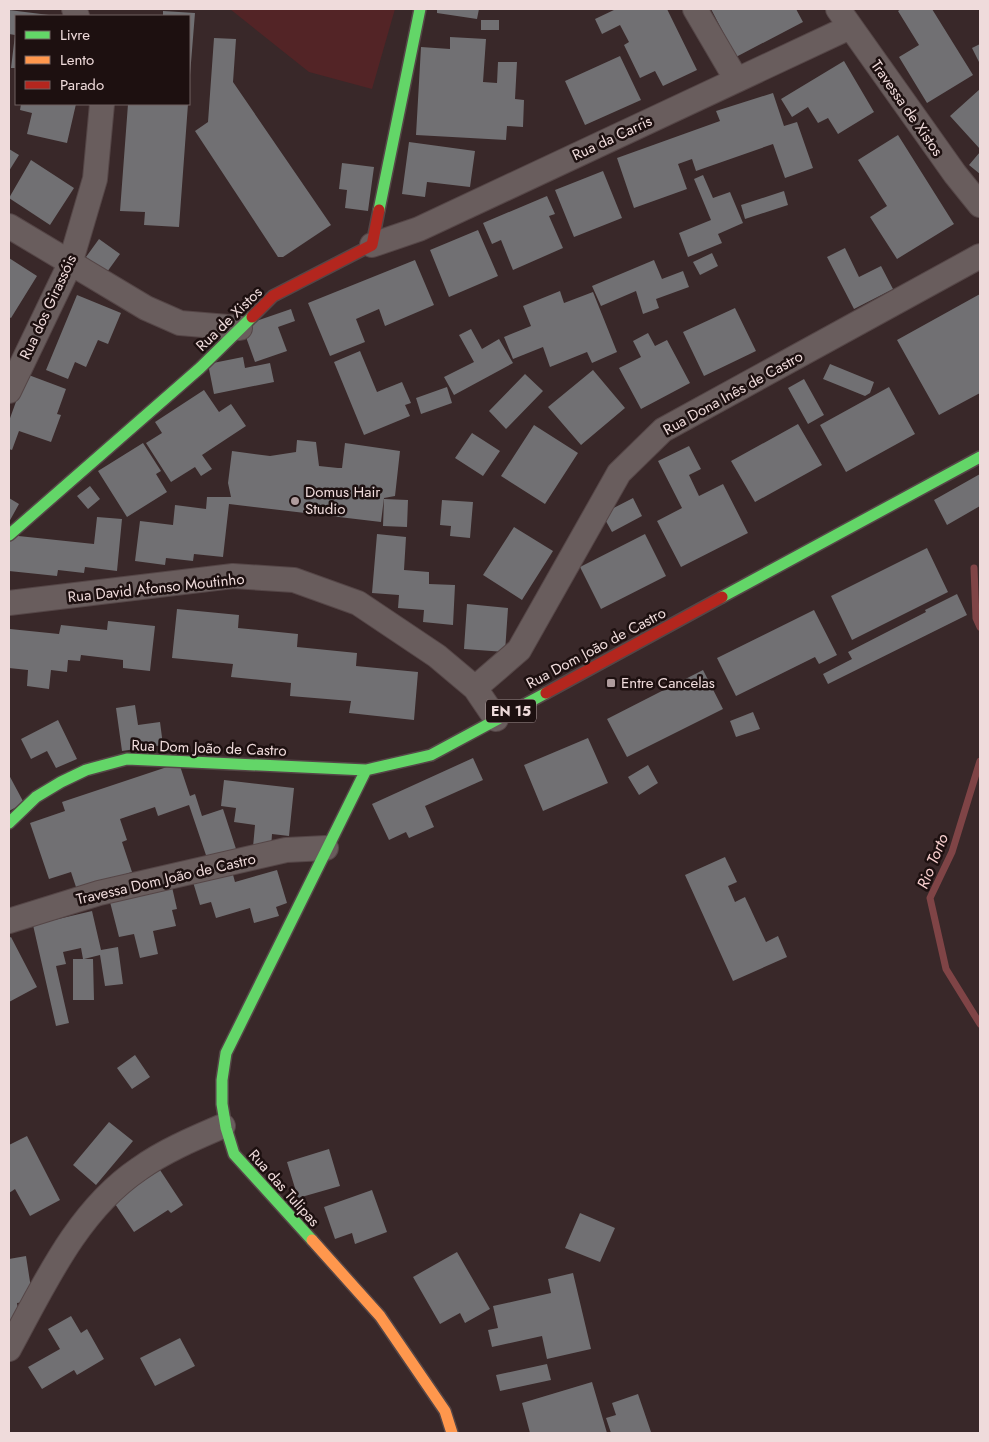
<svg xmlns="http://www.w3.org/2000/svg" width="989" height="1442" viewBox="0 0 989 1442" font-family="Jost,sans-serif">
	<rect width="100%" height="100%" fill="#392829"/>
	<path fill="#532426" d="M230,9H395L372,89L309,72Z"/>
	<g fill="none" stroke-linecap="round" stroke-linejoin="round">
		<path stroke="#7f4446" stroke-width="7" d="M974,568L976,618L980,627
			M980,761L952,852L930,898L946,969L980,1024"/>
	</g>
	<path fill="#717073" d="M437,9H479L477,19L437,13Z
		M616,9H667L697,70L663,86L655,71L640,78L624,45L629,42L620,25L602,34L595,19Z
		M711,9H796L803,22L736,57Z
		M901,9H932L973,75L927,103L899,57L919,45L898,11Z
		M9,10L49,15L16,16V68H11L15,35L9,34Z
		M163,11L195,13L190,75L189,16H163Z
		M481,20H499V30H481Z
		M450,37L486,39L483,82L497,83L498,62H517L515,99L524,100L523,127L507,126L506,140L416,135L421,47L450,49Z
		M214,38L236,39L233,82L331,225L283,257H278L195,131L208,122Z
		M980,44V64L972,48Z
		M620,56L641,100L585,125L565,81Z
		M844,61L874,112L838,134L828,118L818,123L808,107L792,117L781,99Z
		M980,89V149L950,116Z
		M773,93L784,126L797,122L813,168L785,178L773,144L696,171L692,159L678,164L687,189L634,208L617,158L720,121L716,111Z
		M21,104H76L67,143L27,134L32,113L20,110Z
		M128,104H188L179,227L144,225L145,212L120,211Z
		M898,135L954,224L897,259L870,217L887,206L858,160Z
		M409,142L475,151L470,187L427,182L425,197L402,194Z
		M9,149L19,155L9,171Z
		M980,152V174L969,165Z
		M31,160L74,188L50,225L9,198Z
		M342,163L374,167L368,211L345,208L347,190L339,189Z
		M603,171L622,218L574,237L555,190Z
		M703,175L713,198L730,192L743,223L718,234L722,243L688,257L679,233L711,220L694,179Z
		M784,191L788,205L745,219L741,205Z
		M547,196L555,214L549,216L563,248L513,270L501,240L492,244L483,223Z
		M478,230L498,276L449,297L430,250Z
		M99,239L120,254L107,272L86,257Z
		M845,248L859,277L881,266L893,289L854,309L827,257Z
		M712,253L718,266L700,275L693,262Z
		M9,258L37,276L11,318L9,317Z
		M415,260L434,305L385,326L379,309L356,319L365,342L330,356L308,303Z
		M654,260L662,279L683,271L689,287L656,299L659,308L643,314L636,291L601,306L592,286Z
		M560,291L564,303L593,292L617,352L592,363L587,352L550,367L543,347L513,359L504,337L531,326L523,306Z
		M980,294V393L939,415L897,340Z
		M77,295L121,313L108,344L98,340L86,367L75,362L68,379L46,370Z
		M735,308L756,351L704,376L683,332Z
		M291,309L295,321L278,327L287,351L255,362L242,326Z
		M471,329L482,349L499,339L513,363L454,395L444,377L474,362L459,335Z
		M648,333L655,346L667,340L690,383L641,409L619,368L641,357L633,341Z
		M360,351L377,392L402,382L411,403L405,405L410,416L364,435L334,362Z
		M243,357L245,368L270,363L274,382L214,394L208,364Z
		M830,364L874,382L870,393L865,396L823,379Z
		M593,370L625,408L581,445L548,407Z
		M26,374L66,389L57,414L61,415L51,442L19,431L12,450L9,449V421Z
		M525,374L543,391L506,429L489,411Z
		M804,379L824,415L808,424L788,388Z
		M447,387L452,403L421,414L416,398Z
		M889,387L915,434L846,472L820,425Z
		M204,390L219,412L231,404L246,426L202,455L212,469L201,476L195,467L171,482L146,443L162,433L155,422Z
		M798,424L822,465L755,502L731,461Z
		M534,425L578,453L545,504L501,476Z
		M472,433L500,451L483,476L455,458Z
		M297,440L316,442L319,466L338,468H342L345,443L400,451L395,496L384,498L381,522L229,504L223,557L194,554L193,561L166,558L165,565L135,561L140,521L173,525L175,505L206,509L207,497H231L228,483L232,451L270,456L296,452Z
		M143,443L161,471L156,474L167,492L127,517L98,471Z
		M689,446L701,469L689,475L699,496L723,484L748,533L681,567L657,521L682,508L658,461Z
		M980,474V506L947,525L934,500Z
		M90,486L100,499L88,509L77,496Z
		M9,498L19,504L9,522Z
		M633,498L642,516L612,532L602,514Z
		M384,499L408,500L407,527L383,526Z
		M442,500L473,502L470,538L450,536L451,526L440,525Z
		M97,517L122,519L117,571L85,567L84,573L58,570L57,576L9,571V535L94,544Z
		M514,527L553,551L522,600L483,575Z
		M377,534L406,537L404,570L429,572V584L455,585L453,625L423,622L424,610L398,608L399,595L372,593Z
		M645,534L666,576L601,609L580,567Z
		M927,548L948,592L852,640L831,596Z
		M957,594L967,615L828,684L823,674L852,659L848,652L926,612L925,610Z
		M467,604L508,608L505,652L464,649Z
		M177,609L239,615L238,628L298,634L297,647L357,653L356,666L418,672L414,720L349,713L351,701L290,696L291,683L231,677L233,664L172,658Z
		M814,610L837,655L819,664L815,657L736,696L717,658Z
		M108,621L155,626L150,671L123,668V660L81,655L80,661L68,660L67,672L51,670L49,689L27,686L28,670L9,668L10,629L59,634L61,625L107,630Z
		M703,670L723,709L627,757L607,719Z
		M135,705L138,725L160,722L163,745L122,751L116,708Z
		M753,712L760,729L736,737L730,721Z
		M58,720L77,759L56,768L47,751L31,759L21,739Z
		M588,738L608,783L543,811L524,765Z
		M473,758L483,780L425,806L434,827L409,838L406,832L389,840L372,804Z
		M179,763L190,796L195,794L202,816L223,809L238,855L209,864L189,805L158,816L155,807L120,819L127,840L122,842L132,872L77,890L71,872L49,879L30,823L65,811L62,802Z
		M648,765L658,783L639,795L628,777Z
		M9,775L24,803L9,811Z
		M224,780L294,788L289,836L272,834L271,849L253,847L255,825L234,822L236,808L221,806Z
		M725,857L737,882L728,886L735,902L745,897L766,942L778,936L787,957L733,981L685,875Z
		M277,870L287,903L276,907L279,916L254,923L250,908L216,918L211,902L200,905L193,882L232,871L235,882Z
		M172,887L177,909L172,910L176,926L153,931L158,954L140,958L134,934L119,937L110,902Z
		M92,911L101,950L118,947L123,984L105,986L100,955L84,959H93L94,1000H73V959H83L81,948L63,952L66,964L56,966L69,1023L56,1026L33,925Z
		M11,937L37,987L9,1002V938Z
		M135,1055L150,1077L132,1089L117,1068Z
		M109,1122L133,1141L96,1185L73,1165Z
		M27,1136L60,1200L30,1216L15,1189L9,1193V1145Z
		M329,1149L340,1186L298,1198L287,1162Z
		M160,1170L183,1205L171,1213L168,1210L134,1232L113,1201Z
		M372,1190L387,1232L355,1244L352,1233L335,1239L324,1207Z
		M580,1213L615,1228L600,1262L565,1248Z
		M457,1252L490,1309L465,1323L460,1313L440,1324L413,1277Z
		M26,1256L33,1301L17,1303L21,1330L9,1332V1259Z
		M573,1273L591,1349L547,1359L542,1336L492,1347L488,1330L498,1328L493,1306L551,1293L548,1279Z
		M71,1316L81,1333L87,1329L104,1359L77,1375L74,1370L42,1389L28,1367L60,1349L48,1329Z
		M180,1338L195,1366L155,1386L140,1358Z
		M547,1364L551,1380L500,1391L496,1375Z
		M592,1382L607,1433H530L522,1403Z
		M638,1394L651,1432L611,1433L606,1418L616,1415L612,1403Z"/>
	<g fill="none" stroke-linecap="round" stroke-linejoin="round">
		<g stroke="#554647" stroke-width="26">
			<path id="street" d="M74,9L77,16
				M695,9L736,79
				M838,9L955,174L980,205
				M9,226L146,308L180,323L240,328
				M372,245L419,229L850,27
				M9,391L70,264L95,179L102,104
				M9,603L233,576L294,580L358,603L437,656L475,688L496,719
				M475,688L519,650L619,473L663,430L980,256
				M9,921L99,893L286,850L326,848
				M9,1349C44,1285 77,1211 139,1169C164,1151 195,1138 223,1126"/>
		</g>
		<g stroke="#554647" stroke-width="14">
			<path id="fast" d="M379,210L420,9
				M9,535L200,368L252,317
				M722,597L980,457
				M9,823L36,797L61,782L86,770L127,759L366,770L431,755L546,693
				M312,1240L234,1154L226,1128L222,1104V1080L226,1053L366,770"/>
		</g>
		<g stroke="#554647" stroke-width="14">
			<path id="slow" d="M312,1240L380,1316L445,1411L452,1433"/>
		</g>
		<g stroke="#554647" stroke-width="14">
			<path id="jam" d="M252,317L273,296L372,245L379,210
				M546,693L722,597"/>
		</g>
		<use href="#street" stroke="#695d5d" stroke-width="24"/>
		<use href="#fast" stroke="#63d668" stroke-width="11"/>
		<use href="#slow" stroke="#ff974d" stroke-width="11"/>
		<use href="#jam" stroke="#b3261e" stroke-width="11"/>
	</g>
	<g fill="#af9c9d" stroke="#1d1010" stroke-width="2">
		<circle cx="295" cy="501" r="5"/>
		<rect x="606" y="678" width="10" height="10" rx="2.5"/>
	</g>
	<g text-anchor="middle" stroke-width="5" stroke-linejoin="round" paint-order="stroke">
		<rect fill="#1d1010" stroke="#b09e9e" stroke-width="1" x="486" y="699.5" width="50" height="23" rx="4"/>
		<g font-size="14" font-weight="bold" fill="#efdbdb">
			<text x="511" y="716">EN 15</text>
		</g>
		<g font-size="15" fill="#efdbdb" stroke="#1d1010">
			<text transform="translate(907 108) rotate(55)" y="5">Travessa de Xistos</text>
			<text transform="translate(612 138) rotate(-25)" y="5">Rua da Carris</text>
			<text transform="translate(48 307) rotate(-65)" y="5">Rua dos Girassóis</text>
			<text transform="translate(229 319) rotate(-44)" y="5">Rua de Xistos</text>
			<text transform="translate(733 393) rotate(-29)" y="5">Rua Dona Inês de Castro</text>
			<text transform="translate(156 588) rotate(-6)" y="5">Rua David Afonso Moutinho</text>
			<text transform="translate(596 648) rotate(-28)" y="5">Rua Dom João de Castro</text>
			<text transform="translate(209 748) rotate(2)" y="5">Rua Dom João de Castro</text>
			<text transform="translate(166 879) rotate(-13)" y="5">Travessa Dom João de Castro</text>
			<text transform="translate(284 1188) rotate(48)" y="5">Rua das Tulipas</text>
		</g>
		<g font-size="15" fill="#efdbdb" stroke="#1d1010" text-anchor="start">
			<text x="305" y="497">Domus Hair<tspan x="305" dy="17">Studio</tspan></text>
			<text x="621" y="688">Entre Cancelas</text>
		</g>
		<g font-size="16" font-style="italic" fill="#fad1d0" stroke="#1d1010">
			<text transform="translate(932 861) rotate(-68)" y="6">Rio Torto</text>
		</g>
	</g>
	<rect width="989" height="1442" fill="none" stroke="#efdbdb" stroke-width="20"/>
	<rect x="15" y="15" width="175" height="90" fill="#1d1010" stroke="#716161"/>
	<rect x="25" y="31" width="25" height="8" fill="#63d668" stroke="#716161"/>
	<text x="60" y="40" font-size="15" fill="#efdbdb">Livre</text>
	<rect x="25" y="56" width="25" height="8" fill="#ff974d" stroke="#716161"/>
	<text x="60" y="65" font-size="15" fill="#efdbdb">Lento</text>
	<rect x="25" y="81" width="25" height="8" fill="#b3261e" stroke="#716161"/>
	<text x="60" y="90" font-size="15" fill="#efdbdb">Parado</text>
</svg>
